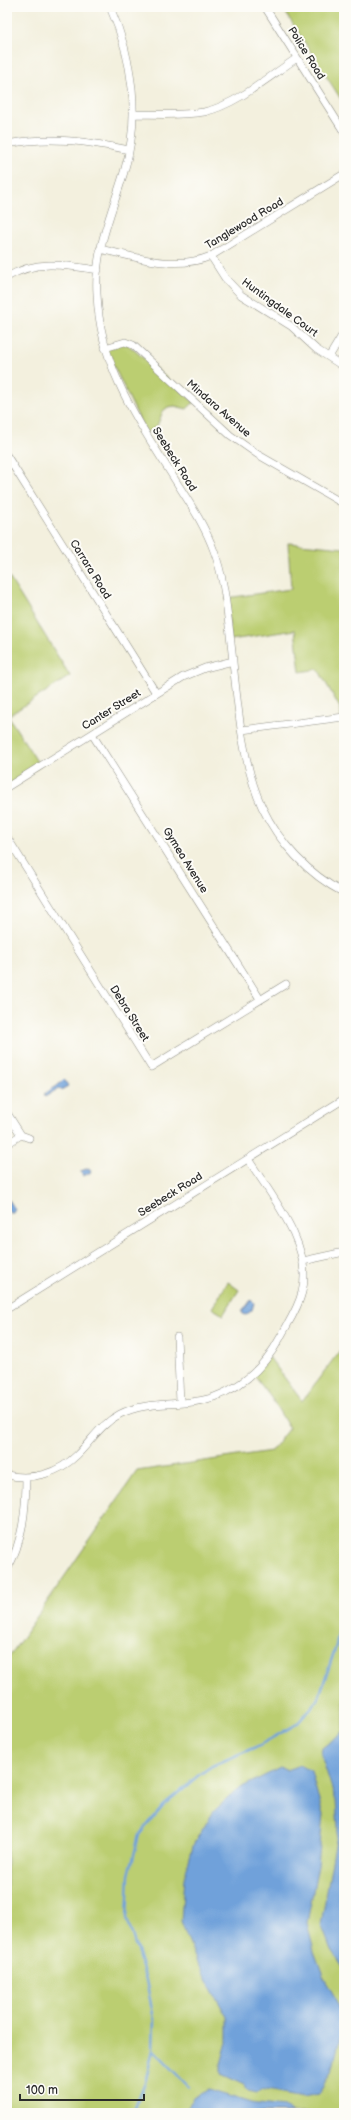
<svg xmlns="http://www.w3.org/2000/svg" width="351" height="2120" viewBox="0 0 351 2120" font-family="'Balsamiq Sans',sans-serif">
	<rect width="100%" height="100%" fill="#fdfcf7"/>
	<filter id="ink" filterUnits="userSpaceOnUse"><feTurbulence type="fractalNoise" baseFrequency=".025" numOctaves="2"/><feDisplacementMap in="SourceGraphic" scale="8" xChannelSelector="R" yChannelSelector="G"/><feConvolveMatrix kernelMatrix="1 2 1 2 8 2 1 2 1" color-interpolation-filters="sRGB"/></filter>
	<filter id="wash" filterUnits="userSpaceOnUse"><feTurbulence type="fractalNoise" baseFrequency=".012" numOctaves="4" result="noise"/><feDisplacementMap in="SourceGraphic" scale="16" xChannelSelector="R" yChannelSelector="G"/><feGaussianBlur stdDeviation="0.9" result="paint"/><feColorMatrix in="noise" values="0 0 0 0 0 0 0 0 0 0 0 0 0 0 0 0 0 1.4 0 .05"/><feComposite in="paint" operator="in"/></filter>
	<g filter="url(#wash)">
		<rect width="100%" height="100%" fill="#f3f0de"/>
		<path fill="#bbce71" stroke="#737c4e" d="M282,7H344V104Z
			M125,342L194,402L187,409L175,406L168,407L163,411L157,426L146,433L105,348Z
			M288,543L344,548V717H341L340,708L318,669L300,672L295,630L231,640L226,598L291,589Z
			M7,574L70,676L8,716L40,766L7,787Z
			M228,1282L239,1290L223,1315L212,1308Z
			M344,1345V2113H7V2018L9,2003L7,2001V1660L137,1471L271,1451L289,1428L272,1399L253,1374L269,1357L302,1401Z"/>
		<path fill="#70a1da" stroke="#4e6682" d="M64,1079L68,1086L61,1090L59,1088L45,1097L44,1094L57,1086Z
			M89,1168L91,1172L83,1176L81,1171Z
			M9,1200L15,1209L13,1213H10L7,1208V1202H8Z
			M251,1300L254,1303L252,1310L246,1315L243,1314L242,1312Z
			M344,1731V1969L331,1950L321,1924L338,1828L336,1801L321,1755L322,1748Z
			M300,1765L311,1771L323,1815L318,1866L307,1923L314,1951L324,1978L339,2004L341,2033L332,2072L319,2094L303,2097L261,2089L257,2093L248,2091L245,2085L221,2074V2064L227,2042V2017L197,1963L181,1921L184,1878L194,1843L214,1811L238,1789L280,1768L286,1770Z
			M209,2090L251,2103L285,2107L292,2113H182L195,2097Z"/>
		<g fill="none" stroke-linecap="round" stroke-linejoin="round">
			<path stroke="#70a1da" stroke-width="2.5" d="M153,2050L189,2087
				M133,2113L145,2083L153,2050L154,2019L146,1980L127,1918L129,1875L139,1835L166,1803L199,1775L212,1766L258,1746L297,1724L318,1700L336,1646L344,1607"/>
		</g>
	</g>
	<g filter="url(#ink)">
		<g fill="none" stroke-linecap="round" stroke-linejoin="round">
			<g stroke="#8f8e84" stroke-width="8">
				<path id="minor" d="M110,7C133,59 141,117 124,172C112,213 94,250 97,294C100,369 139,422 177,483C191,505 205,526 214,551C223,575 226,601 229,626C236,681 239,758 262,807C279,843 308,874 344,893
					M265,7L344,132
					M133,114C156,114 181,116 204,112C236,105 270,76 297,58
					M7,144C49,136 88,141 129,150
					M100,249C136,257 175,271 211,256L344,174
					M211,256L225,278L241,295L291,326L316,349L344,367
					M7,277C37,259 66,265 98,270
					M105,348L125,342L133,345L230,435L257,454L344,504
					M329,357L344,332
					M7,456L156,693
					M242,730L344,717
					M92,734L260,999
					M7,787L183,677L205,668L233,661
					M7,837L151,1067L286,984
					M7,1113L21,1135L7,1144
					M21,1135L29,1138
					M303,1261L344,1252
					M7,1309L344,1099
					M177,1337L180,1402
					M7,1475C32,1481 59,1473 77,1455C91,1441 101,1424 120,1414C150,1399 183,1408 214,1397C244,1386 265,1366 280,1338C288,1323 298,1309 302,1292C314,1247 271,1195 248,1159
					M7,1570C23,1541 26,1510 26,1477"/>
			</g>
			<use href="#minor" stroke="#fff" stroke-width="7"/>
		</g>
	</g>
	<g text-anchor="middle" stroke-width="4" stroke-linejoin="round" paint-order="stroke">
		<g font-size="11" fill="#2b2b2b" stroke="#fdfcf7">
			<text transform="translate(307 53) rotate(58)" y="4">Police Road</text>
			<text transform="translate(244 223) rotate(-31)" y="4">Tanglewood Road</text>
			<text transform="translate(280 307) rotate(36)" y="4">Huntingdale Court</text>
			<text transform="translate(219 408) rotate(41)" y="4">Mindara Avenue</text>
			<text transform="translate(175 459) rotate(58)" y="4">Seebeck Road</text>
			<text transform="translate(91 569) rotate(58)" y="4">Carrara Road</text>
			<text transform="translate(111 709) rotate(-32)" y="4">Canter Street</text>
			<text transform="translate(186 860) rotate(58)" y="4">Gymea Avenue</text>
			<text transform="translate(130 1013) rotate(58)" y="4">Debra Street</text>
			<text transform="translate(170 1194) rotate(-32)" y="4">Seebeck Road</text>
		</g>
	</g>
	<rect width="351" height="2120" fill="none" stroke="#fdfcf7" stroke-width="24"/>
	<path d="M20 2094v6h124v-6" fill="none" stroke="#2b2b2b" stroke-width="2"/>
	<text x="26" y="2094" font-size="12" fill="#2b2b2b" stroke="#fdfcf7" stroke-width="3" paint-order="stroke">100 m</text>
</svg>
